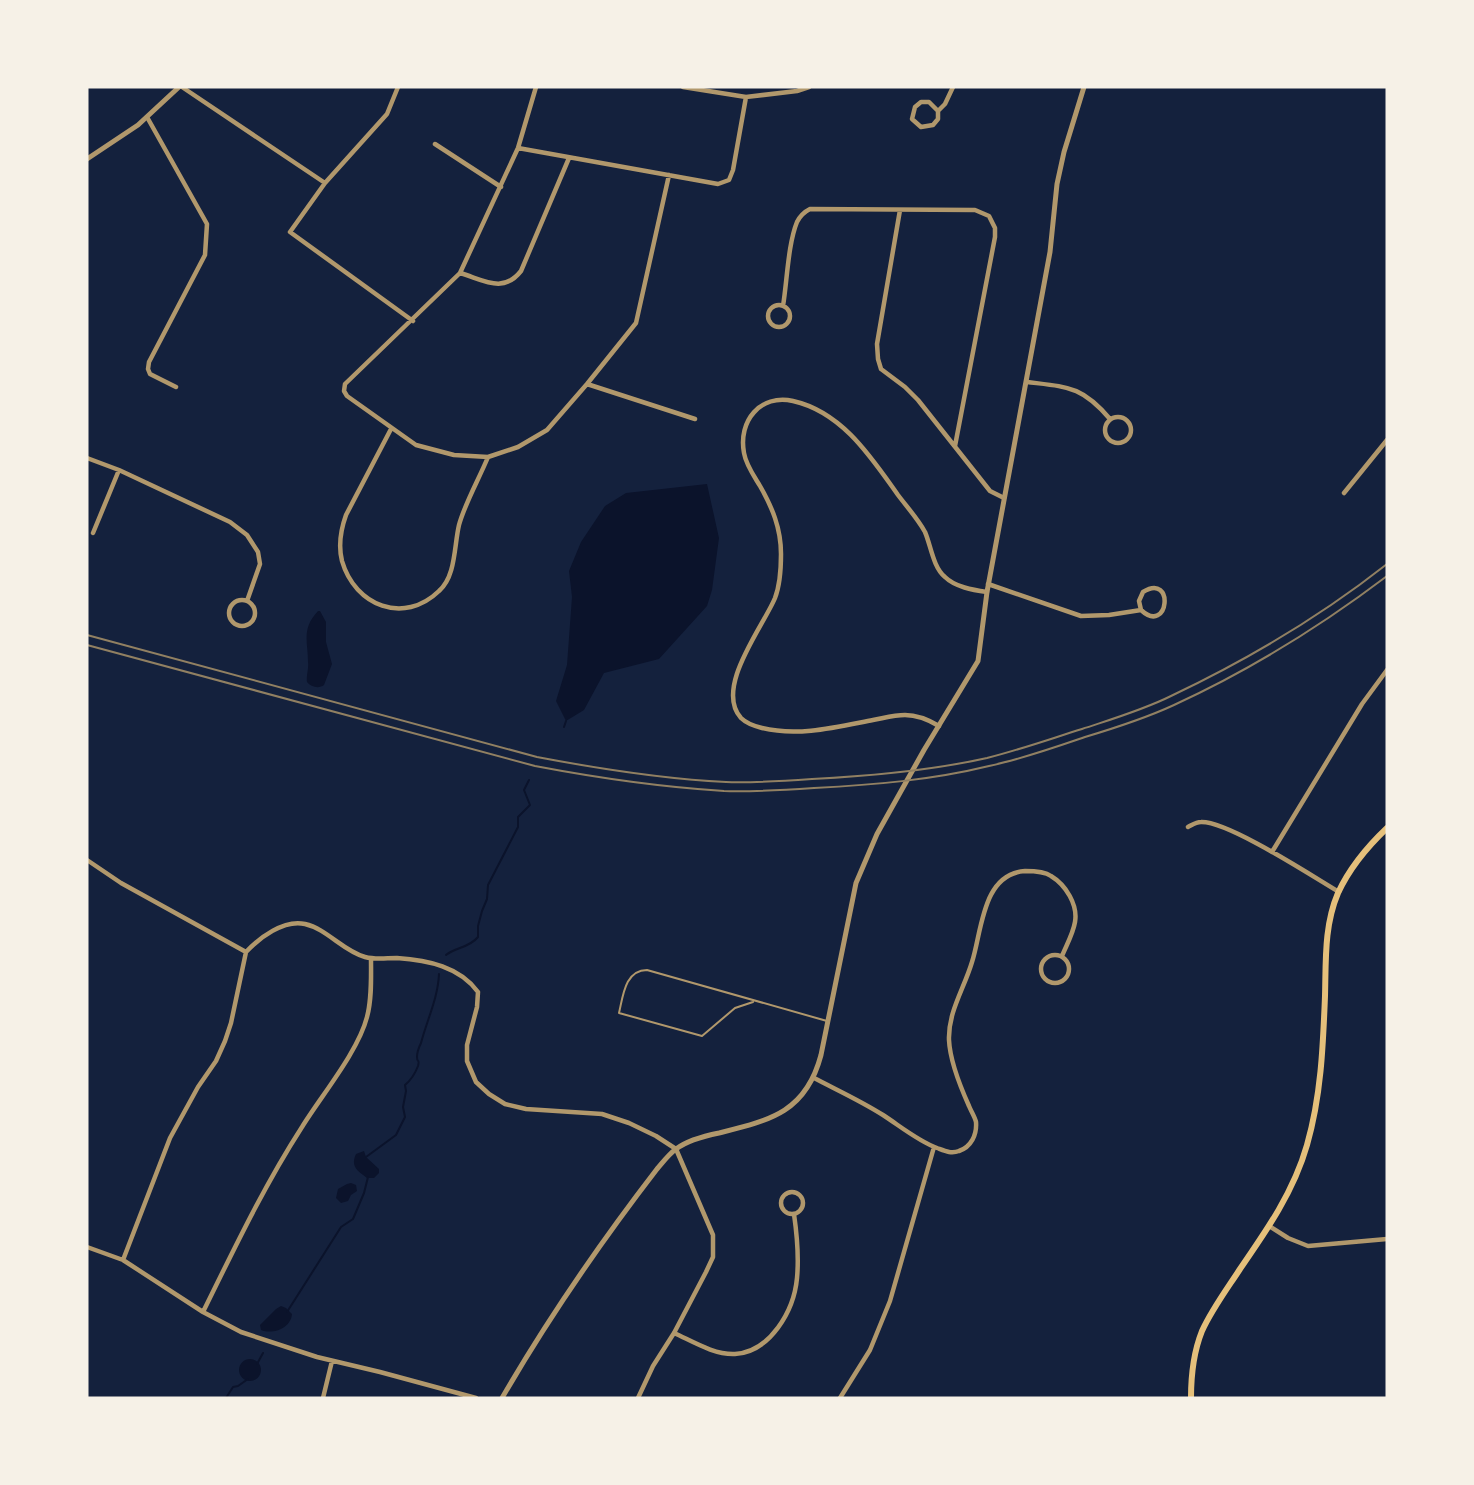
<svg xmlns="http://www.w3.org/2000/svg" width="1474" height="1485" viewBox="0 0 1474 1485" font-family="'Source Serif 4',serif">
	<rect width="100%" height="100%" fill="#14213d"/>
	<path fill="#0b132b" d="M707,484L719,538L712,590L707,606L659,659L604,673L584,710L566,721L556,701L567,665L572,597L569,571L581,542L605,506L626,493Z
		M318,611H320L326,622V642L332,664L324,685C319,689 311,687 307,682C306,675 309,669 308,662C308,642 301,629 318,611Z
		M364,1151L366,1157L379,1169V1173L374,1178H367C358,1171 350,1167 356,1154Z
		M351,1183L356,1185L357,1191L351,1195L348,1201L341,1203L336,1198L338,1189L347,1184Z
		M281,1306L286,1308L292,1314C291,1328 273,1335 261,1330L260,1325L276,1309Z
		M239 1370a11 11 0 1 1 22 0a11 11 0 1 1-22 0Z"/>
	<g fill="none" stroke-linecap="round" stroke-linejoin="round">
		<path stroke="#0b132b" stroke-width="2" d="M564,727L566,721
			M446,955C456,947 469,948 478,937V926L482,911L487,899L488,885L518,827V817L530,805L524,790L529,780
			M366,1157L396,1135L405,1117L403,1107L406,1091L405,1085C411,1080 415,1074 418,1066C420,1058 417,1064 417,1057C417,1052 419,1047 421,1043C427,1020 438,998 439,974
			M287,1312L341,1227L353,1219L364,1193L368,1177
			M257,1364L263,1353
			M226,1398L233,1387L238,1386L248,1379"/>
		<path stroke="#b1986c" stroke-width="2" d="M753,1002L735,1008L702,1036L619,1013C623,996 625,970 647,970L827,1021"/>
		<path stroke="#b1986c" stroke-width="4.5" d="M182,87L325,183
			M398,87L387,114L325,183L290,232L413,321
			M536,87L518,148L460,273L345,384L344,391L347,396L416,445L454,455L488,457L518,447L547,430L587,384L636,323L669,175
			M683,87L746,97L797,91L809,87
			M938,111L929,102H921L915,107L912,119L921,127L933,125L938,119V111L945,104L953,87
			M147,117L207,224L205,255L149,362L148,369L150,374L176,387
			M435,144L501,187
			M518,148L718,184L729,180L733,170L746,97
			M900,210L877,344L878,359L881,369L905,387L918,400L990,491L1004,498
			M460,273C484,280 503,294 521,271L569,158
			M768 316a11 11 0 1 1 22 0a11 11 0 1 1-22 0Z
			M783,306C787,282 788,244 797,222C800,216 804,212 810,209L975,210L989,216L995,228V237L955,446
			M1027,382C1068,387 1082,386 1110,419
			M587,384L695,419
			M1105 430a13 13 0 1 1 26 0a13 13 0 1 1-26 0Z
			M391,429L346,515C341,529 338,545 342,561C355,606 404,625 439,591C456,576 454,546 459,525C465,503 479,479 488,457
			M87,458L119,470L230,522L247,535L258,552L260,564L247,601
			M1344,493L1387,440
			M93,533L119,470
			M988,584L1081,616L1109,615L1141,610C1169,636 1175,572 1143,592L1139,601L1141,610
			M229 613a13 13 0 1 1 26 0a13 13 0 1 1-26 0Z
			M939,726C929,720 917,715 905,715C894,715 884,718 873,720C837,727 798,737 762,728C754,726 747,724 741,718C714,688 763,627 775,598C780,585 781,568 781,554C781,528 772,507 760,486C754,476 746,465 744,453C738,421 760,394 793,401C842,412 871,457 898,495C907,507 918,519 925,532C931,546 933,567 945,577C955,587 973,590 987,592
			M1188,827C1192,825 1196,822 1201,822C1228,821 1312,876 1339,892
			M1272,852L1362,704L1387,670
			M87,860L121,883L246,952C259,938 284,919 305,924C327,929 343,951 365,957C376,960 386,958 397,958C428,960 460,967 478,992L477,1007L467,1045V1061L476,1082L489,1094L505,1104L526,1109L602,1114L629,1123L656,1136L676,1149L713,1235V1257L706,1272L674,1333L653,1366L638,1398
			M1041 969a14 14 0 1 1 28 0a14 14 0 1 1-28 0Z
			M814,1078C837,1090 861,1101 883,1115C900,1126 918,1141 937,1148C945,1151 951,1154 959,1151C971,1147 977,1135 976,1122C975,1117 971,1111 969,1106C960,1086 950,1062 949,1040C948,1012 964,989 972,962C982,931 982,874 1025,871C1033,871 1044,871 1051,876C1066,885 1078,905 1075,922C1073,934 1066,946 1062,956
			M781 1203a11 11 0 1 1 22 0a11 11 0 1 1-22 0Z
			M1269,1226L1288,1238L1308,1246L1387,1239
			M87,1247L123,1260L203,1312L241,1332L317,1357L380,1372L476,1398
			M123,1260L170,1138L198,1087L216,1061L225,1041L231,1023L246,952
			M203,1312C234,1249 264,1186 302,1127C321,1096 358,1052 367,1017C372,999 371,977 371,958
			M674,1333C692,1341 714,1355 735,1354C770,1352 794,1311 797,1278C799,1257 797,1235 794,1214
			M323,1398L332,1361
			M840,1398L870,1350L890,1301L934,1147"/>
		<path stroke="#b1986c" stroke-width="5" d="M87,159L138,125L179,87
			M502,1398C549,1317 600,1243 657,1169C663,1162 669,1154 676,1149C688,1140 704,1136 719,1133C771,1120 806,1112 821,1055L856,883L877,834L924,750L978,661L987,592L1050,252L1057,184L1064,152L1084,87"/>
		<path stroke="#e5c07b" stroke-width="6" d="M1191,1398C1191,1377 1194,1351 1202,1331C1212,1309 1227,1289 1240,1269C1267,1230 1294,1191 1307,1145C1321,1096 1323,1047 1325,996C1326,961 1324,926 1338,893C1350,867 1367,847 1387,828"/>
		<path stroke="#918062" stroke-width="2" d="M87,635L537,757C600,769 662,779 726,782C754,783 783,781 812,779C871,776 929,771 987,758C1019,750 1050,739 1082,729C1112,719 1143,710 1171,696C1247,660 1321,616 1387,564
			M87,645L535,766C598,778 660,787 724,791C754,792 784,790 814,788C873,785 932,780 989,766C1022,759 1053,748 1085,737C1115,728 1146,718 1174,705C1250,670 1321,626 1387,576"/>
	</g>
	<rect width="1474" height="1485" fill="none" stroke="#f6f1e7" stroke-width="177"/>
</svg>
